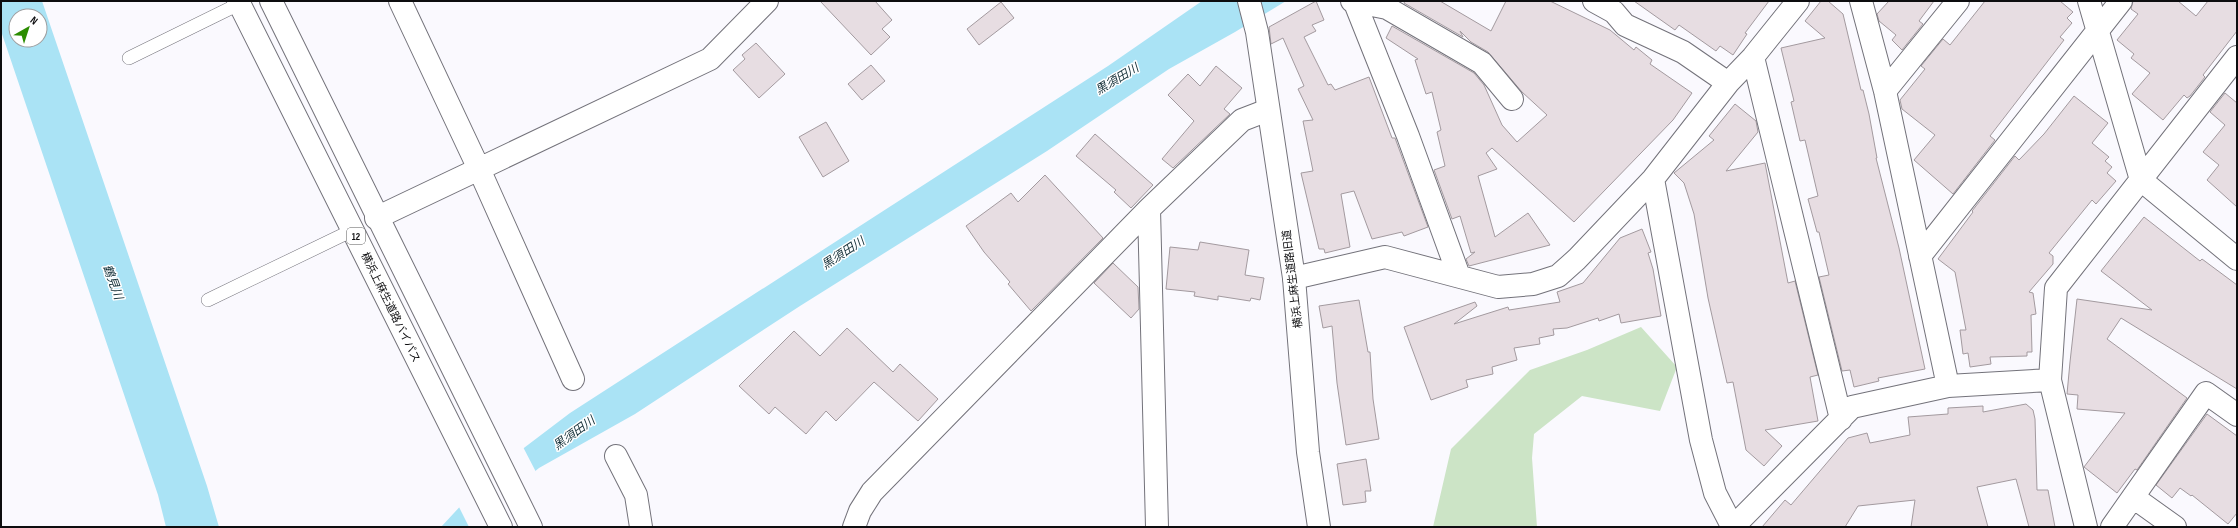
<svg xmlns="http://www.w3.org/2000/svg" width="2238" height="528" viewBox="0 0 2238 528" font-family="'Sofia Sans Condensed','Noto Sans JP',sans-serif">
	<rect width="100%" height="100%" fill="#faf9fe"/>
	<path fill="#cce4c6" d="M1641,327L1677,367L1660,411L1582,396L1534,434L1532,458L1537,527H1433L1451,449L1530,370L1587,350Z"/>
	<path fill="#aae3f5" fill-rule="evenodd" d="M1,1H42L207,486L219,527H166L158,495L1,31ZM16,16H40V40H16Z
		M1202,1H1286L1235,32L1169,69L1047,151L800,306L635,414L539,468L507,494L474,527H441L492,472L570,413L1108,66Z"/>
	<path fill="#faf9fe" d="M522,445L536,472L509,496L477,527H469L458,505L490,470Z"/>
	<path fill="#e7dde2" stroke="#a39a9f" d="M820,1H875L892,20L882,29L890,37L871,55Z
		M1316,1L1324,20L1312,25L1316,31L1304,37L1328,85L1331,84L1335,90L1369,77L1392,138H1395L1428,227L1404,236L1402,232L1372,239L1354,191L1341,194L1350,247L1325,253L1324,249H1319L1301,173L1313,171L1303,121L1313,120L1298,89L1304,86L1283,38L1271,44L1269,27Z
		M1405,1H1440L1491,31L1506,1H1550L1610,30L1634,50L1636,47L1652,60L1650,64L1692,93L1673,120L1574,222L1492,148L1486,153L1497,169L1478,176L1495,237L1528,213L1550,245L1469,266L1466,259L1475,252L1471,253L1460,216L1452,219L1434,170L1445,166L1437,132L1441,130L1432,92L1426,94L1415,60L1418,59L1386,38L1392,26L1474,73L1484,85L1502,125L1517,142L1547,115L1522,92L1488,52L1471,42L1460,31L1463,37L1404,3Z
		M1634,1H1769L1745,33L1747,34L1733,55L1720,46L1716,51L1679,25L1675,30Z
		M1821,1H1828L1843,14L1861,90H1863L1869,114L1877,158H1876L1899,248L1925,369L1878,378L1879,381L1854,387L1850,370L1842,371L1819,277L1829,275L1819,232H1817L1808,199L1818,196L1805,140L1800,141L1791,102L1794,101L1781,48L1825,38L1805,21Z
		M1889,1H1934L1919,21L1923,24L1902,50L1892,40L1896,35L1879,21L1877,14Z
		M1985,1H2060L2073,12L2067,18L2072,23L2060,37L2064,40L1990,136L1995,140L1953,194L1914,160L1935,135L1902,109L1900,100L1925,69L1921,66L1943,39L1950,45Z
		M2133,1H2178L2196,16L2208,1H2237V31L2203,75L2205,77L2190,96L2187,98L2184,95L2163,120L2132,94L2150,73L2131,58L2134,54L2117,40L2138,14L2131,9Z
		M1001,2L1014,18L979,45L967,29Z
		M756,43L785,74L759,98L733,70L745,59L742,55Z
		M871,65L885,81L862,100L848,84Z
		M1216,66L1242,88L1224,109L1230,114L1173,168L1162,159L1194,121L1168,95L1188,74L1200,86Z
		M2225,93L2237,103V207L2207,180L2219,165L2203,152L2225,125L2210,112Z
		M2074,96L2108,123L2092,143L2109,157L2105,161L2112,167L2107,173L2116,181L2096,204L2092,200L2049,253L2053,256V264L2029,292L2033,293L2036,314L2031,315L2032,352H2027V356L1990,357L1991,364L1970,367L1968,353L1963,354L1960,330H1966L1955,272L1938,259L1973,212L1972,211L2015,156L2019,160L2044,134Z
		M1735,104L1756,121L1758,132L1726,171L1765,163L1788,283L1795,281L1818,375L1810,377L1818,421L1765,430L1782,446L1764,466L1746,450L1733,382L1727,383L1708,298L1694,214L1684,183L1674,173L1714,140L1709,136Z
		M826,122L849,161L823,177L799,137Z
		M1095,134L1153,185L1131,208L1114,192L1116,190L1076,156Z
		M1045,175L1103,238L1031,311L1008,284L1010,282L984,252L966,226L1011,193L1018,202Z
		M2144,217L2200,261L2202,259L2237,285V389L2121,318L2107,339L2187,398L2137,470L2135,469L2117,493L2084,467L2125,413L2077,409L2078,395L2067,394L2070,362L2077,299L2152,310L2101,271Z
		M1642,229L1651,252L1648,253L1653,269L1661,316L1621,323L1619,314L1599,321L1598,318L1567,328L1553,329L1554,335L1539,338L1540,344L1514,348L1517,360L1492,367L1493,374L1466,380L1468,387L1431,400L1404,327L1475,302L1477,306L1454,324L1508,307L1509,310L1560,302L1557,292L1583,283L1620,238Z
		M1200,242L1249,250L1245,275L1264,278L1260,300L1251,298L1250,301L1218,296V300L1194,296L1195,292L1166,289L1170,247L1198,250Z
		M1113,263L1138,287L1139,309L1131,318L1094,283Z
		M1359,300L1368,352H1370L1373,399L1379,439L1346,445L1337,383L1332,326L1323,328L1319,306Z
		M847,328L893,372L900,364L938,399L918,421L874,382L836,421L826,411L806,434L775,407L769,414L739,386L794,331L820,356Z
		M2026,404L2033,410L2035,419L2037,490H2048L2055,527H2029L2016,479L1977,487L1988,527H1911L1915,500L1858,506L1845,527H1762L1785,500L1791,505L1848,438L1867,433L1870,443L1910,435L1908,417L1948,414V408L1983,406V412Z
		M2207,414L2237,436V513L2228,524L2192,495L2191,496L2180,488L2172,498L2156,485Z
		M1366,459L1371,491H1365L1366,502L1343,505L1337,464Z"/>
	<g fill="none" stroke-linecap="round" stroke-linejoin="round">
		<g stroke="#73727a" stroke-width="14">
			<path id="lane" d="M129,58L239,4
				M208,300L353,230"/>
		</g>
		<g stroke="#73727a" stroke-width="24">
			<path id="street" d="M400,1L479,169L573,379
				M1352,1L1387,8L1482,63L1512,99
				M1594,1L1614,12L1625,25L1683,52L1728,83
				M1861,1L1885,91L1948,386
				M2089,1L2141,180L2237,259
				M1355,3L1408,136L1459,276
				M1753,57L1841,419
				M1885,91L1958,1
				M1653,179L1701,440L1715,493L1732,526
				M1149,209L1157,527
				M376,218L710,59L767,1
				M1920,256L2121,1
				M1294,278L1385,257L1498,287L1533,284L1558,276L1577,259L1653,179L1728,83L1753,57L1798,1
				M616,456L636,495L641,527
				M2133,497L2175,527
				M854,527L860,511L872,492L1149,209L1242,120L1268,110
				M1733,527L1852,407L1948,386L2050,380
				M2086,527L2050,380L2056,288L2237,57
				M2112,527L2206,393L2237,415"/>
		</g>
		<g stroke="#73727a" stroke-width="24">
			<path id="secondary" d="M1249,1L1257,32L1294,278L1308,452L1319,527"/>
		</g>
		<g stroke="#73727a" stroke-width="24">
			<path id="primary" d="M238,1L501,527
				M271,1L531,527"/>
		</g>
		<use href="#lane" stroke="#fff" stroke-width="13"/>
		<use href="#street" stroke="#fff" stroke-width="22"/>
		<use href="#secondary" stroke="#fff" stroke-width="22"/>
		<use href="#primary" stroke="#fff" stroke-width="22"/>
	</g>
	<g text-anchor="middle" stroke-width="3" stroke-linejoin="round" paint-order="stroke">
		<rect fill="#fff" stroke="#565657" stroke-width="1" x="347" y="228" width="18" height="16" rx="3"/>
		<g font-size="10" font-weight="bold" fill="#0d0d0f">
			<text x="356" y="240">12</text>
		</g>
		<g font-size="11" fill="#0d0d0f" stroke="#fff">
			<text transform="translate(1292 279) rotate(-97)" y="4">横浜上麻生道路旧道</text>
			<text transform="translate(391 307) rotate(64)" y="4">横浜上麻生道路バイパス</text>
		</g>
		<g font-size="12" font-style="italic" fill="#132f37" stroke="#fff">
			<text transform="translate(1117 79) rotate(-31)" y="4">黒須田川</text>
			<text transform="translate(843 253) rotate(-33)" y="4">黒須田川</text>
			<text transform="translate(113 282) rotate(70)" y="4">鶴見川</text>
			<text transform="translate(574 433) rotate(-36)" y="4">黒須田川</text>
		</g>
	</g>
	<rect width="2238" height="528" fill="none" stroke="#0d0d0f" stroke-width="4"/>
	<g transform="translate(28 28) rotate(39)"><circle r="19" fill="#ffffff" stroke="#9e9e9f"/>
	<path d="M0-3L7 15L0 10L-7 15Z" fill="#2b8c00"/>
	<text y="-6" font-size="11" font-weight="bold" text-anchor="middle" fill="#0d0d0f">N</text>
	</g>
</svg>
